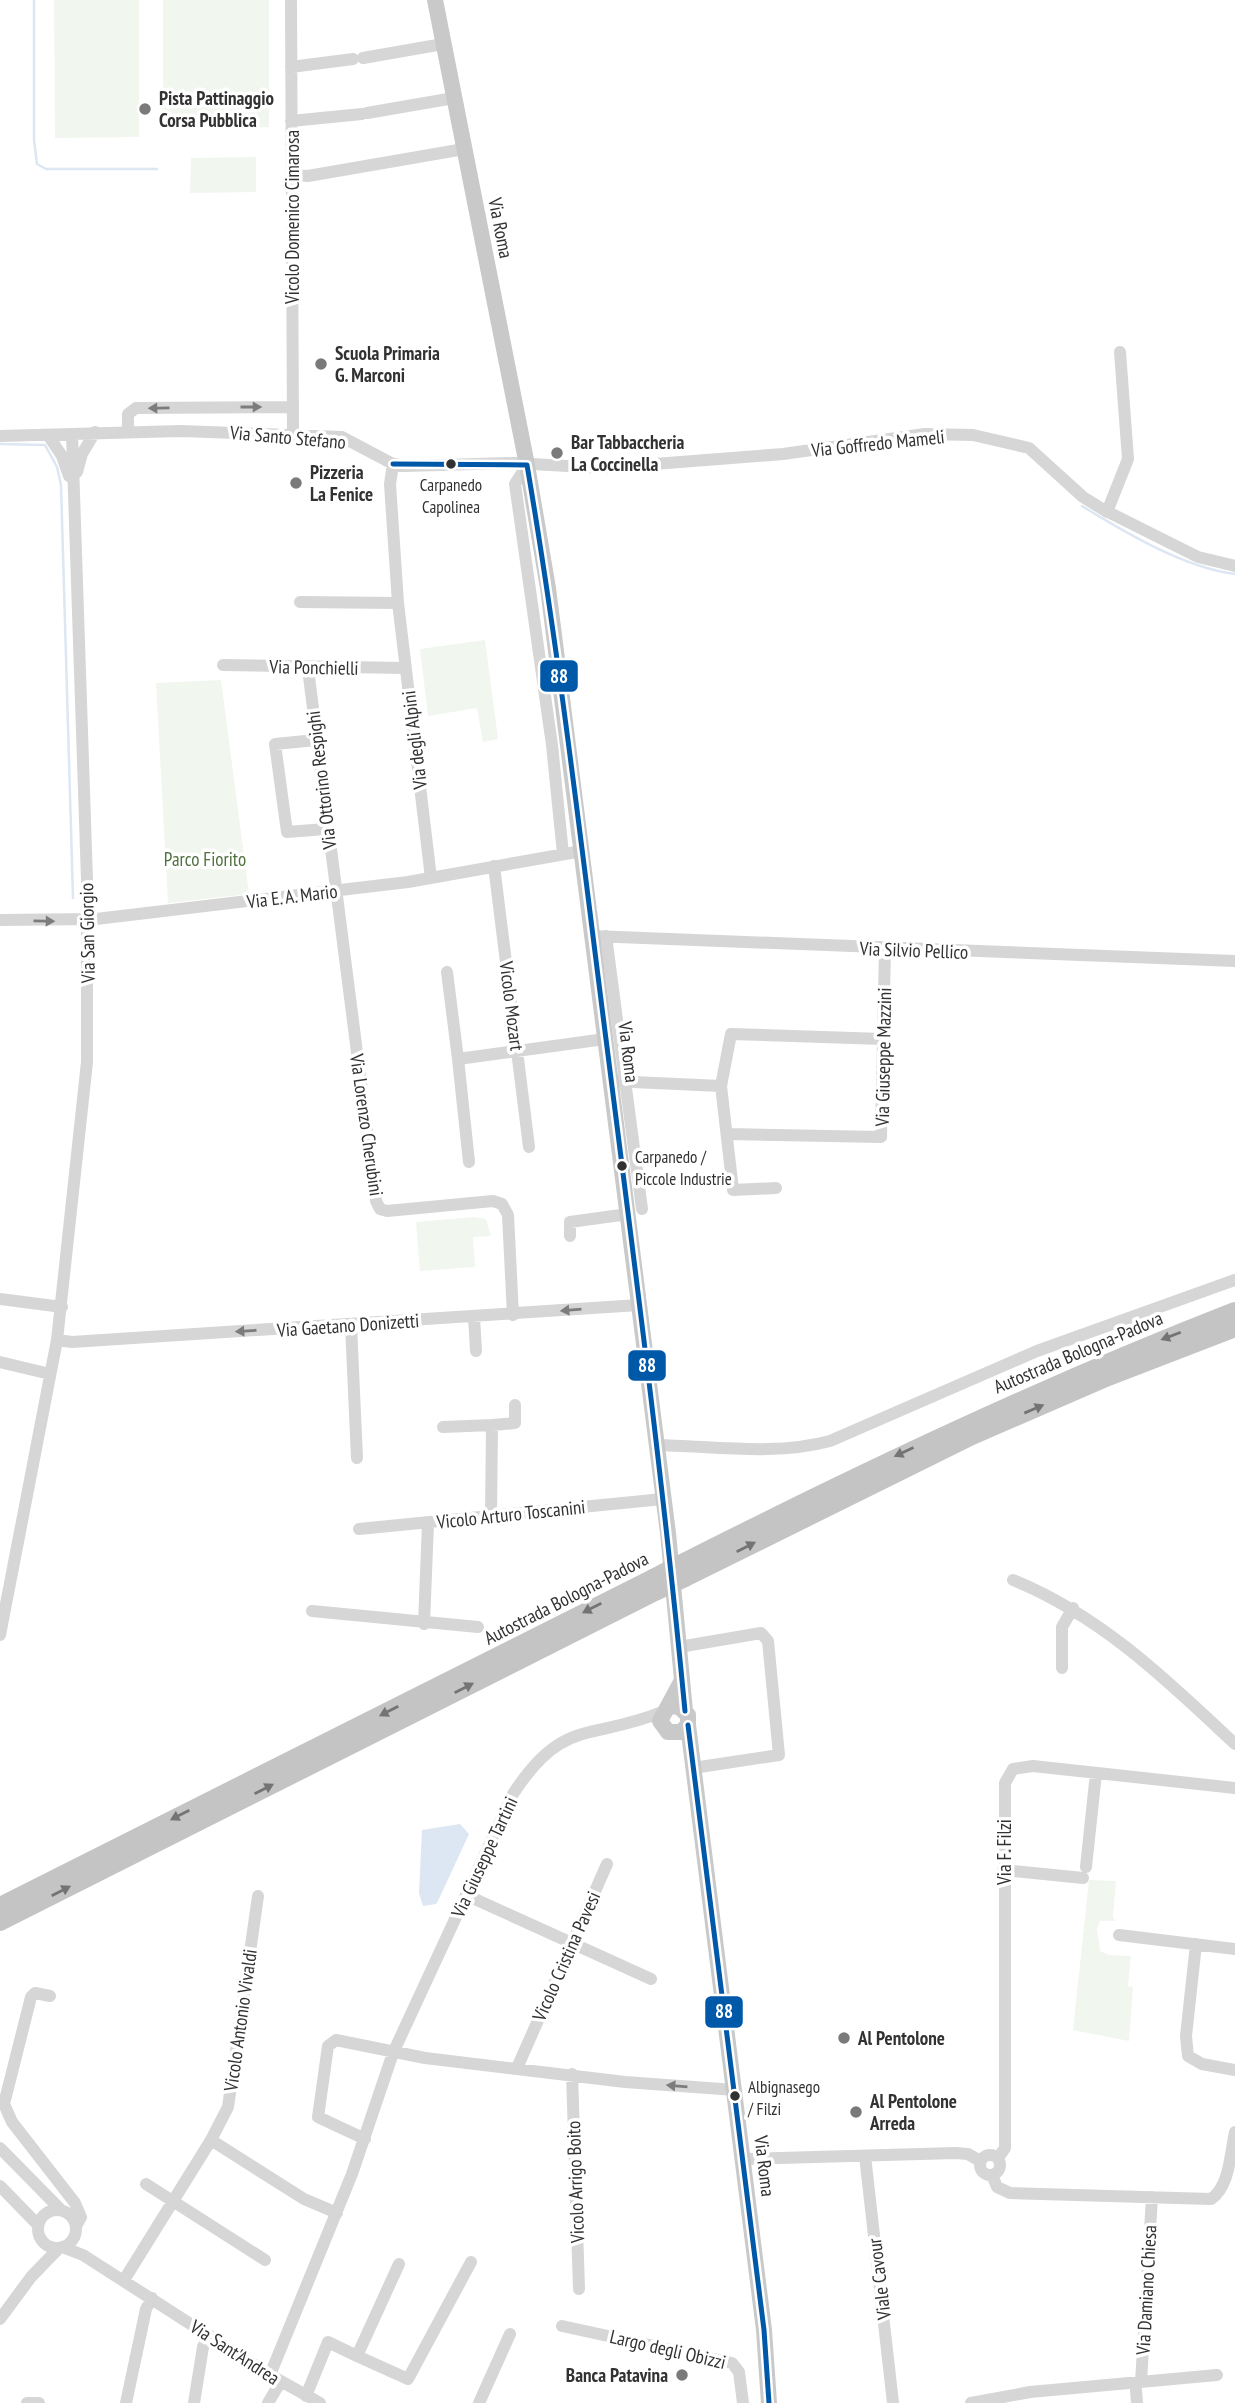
<svg xmlns="http://www.w3.org/2000/svg" width="1235" height="2403" viewBox="0 0 1235 2403" font-family="'PT Sans Narrow',sans-serif">
	<rect width="100%" height="100%" fill="#fff"/>
	<path fill="#f1f6ee" d="M54,0H139V137L55,138Z
		M163,0H269V127L163,130Z
		M256,157V192L190,193L191,158Z
		M485,640L498,739L483,742L477,708L428,716L420,649Z
		M221,680L249,894L168,903L156,683Z
		M475,1217L486,1219L491,1236L473,1237L475,1267L420,1271L416,1222Z
		M1089,1880L1116,1881L1113,1916L1115,1921H1100L1097,1929L1100,1951L1109,1955L1131,1956L1128,1986L1133,1987L1129,2041L1073,2030Z"/>
	<path fill="#dce7f3" d="M460,1824L469,1834L438,1901L436,1904L423,1906L419,1893L422,1830Z"/>
	<g fill="none" stroke-linecap="round" stroke-linejoin="round">
		<path stroke="#dce7f3" stroke-width="2.5" d="M34,0V140L37,164L46,169H157
			M0,444L45,445L57,467L61,485L73,898
			M1082,506C1126,533 1185,568 1235,574"/>
		<path stroke="#d6d6d6" stroke-width="12" d="M291,0L293,434
			M363,58L443,44
			M291,67L353,59
			M367,113L454,98
			M291,121L362,114
			M292,175L308,176L464,149
			M128,431V414L136,408L293,407
			M48,435L62,456L69,476
			M0,436L181,431L342,437L393,464L405,466L514,463L603,468L783,454L925,434L973,435L1029,448L1083,497L1104,510L1198,557L1235,566
			M393,464L390,484L398,603L431,878
			M527,465L515,484L552,745L563,854
			M77,472L82,454L95,432
			M1107,512L1128,459L1120,352
			M300,602L398,603
			M223,665L405,668
			M308,669L376,1201L380,1209L387,1211L493,1201L502,1204L508,1215L513,1315
			M316,740L275,744L287,832L326,829
			M494,866L529,1147
			M0,920L96,919L408,882L582,851
			M593,936L1235,961
			M606,936L642,1209
			M447,972L458,1059
			M611,1081L721,1086L731,1034L883,1039
			M721,1086L733,1190L776,1188
			M727,1134L881,1137L885,949
			M469,1162L458,1059L605,1039
			M570,1236V1222L628,1214
			M0,1299L62,1307
			M474,1317L476,1351
			M351,1325L357,1458
			M57,1340L72,1342L639,1305
			M0,1362L50,1374
			M492,1425L515,1423V1405
			M443,1427L492,1425L491,1516
			M656,1445C714,1446 774,1456 830,1441L1037,1351L1235,1280
			M359,1529L663,1499
			M1013,1580C1100,1615 1168,1681 1235,1744
			M312,1611L478,1627
			M424,1624L428,1523
			M0,1635L57,1340L87,1062V880L72,434
			M679,1647L761,1633L768,1641L779,1755L693,1768
			M1062,1668V1627L1073,1608
			M1086,1867L1096,1773
			M1003,1870L1083,1878
			M466,1895L651,1979
			M1119,1935L1235,1949
			M1196,1944L1186,2036L1188,2056L1202,2064L1235,2070
			M50,1996L35,1993L31,1997L4,2104L12,2122L75,2203L81,2217L76,2226
			M517,2068L607,1864
			M572,2074L579,2289
			M365,2139L318,2117L328,2046L336,2040L425,2058L625,2082L735,2090
			M211,2140L304,2199L337,2213
			M0,2148L61,2210
			M980 2165a10 10 0 1 1 20 0a10 10 0 1 1-20 0Z
			M865,2156L893,2403
			M998,2158L1005,2148V1783L1013,1769L1033,1766L1235,1788
			M743,2159L956,2153L968,2154L980,2161
			M992,2175L997,2187L1010,2193L1211,2199C1230,2186 1230,2154 1235,2132
			M146,2184L265,2260
			M0,2186L38,2225
			M38 2229a19 19 0 1 1 38 0a19 19 0 1 1-38 0Z
			M62,2247L83,2255L270,2375L320,2403
			M399,2264L357,2356L408,2379L471,2262
			M124,2280L211,2140L228,2107L258,1896
			M0,2319L31,2277L59,2248
			M562,2326L732,2363L739,2372L743,2403
			M270,2375L352,2174L393,2053L513,1794C563,1717 590,1741 662,1712
			M1141,2382L1152,2197
			M1136,2390L1137,2403
			M306,2396L328,2342L357,2356
			M27,2403H39
			M126,2403L146,2309L152,2298
			M194,2403L203,2347L209,2335
			M268,2403L281,2381
			M479,2403L510,2334
			M971,2403L1030,2392L1217,2375"/>
		<path stroke="#c9c9c9" stroke-width="16" d="M435,0L527,465L548,588L668,1533L685,1711
			M669,1707L678,1706L688,1715V1725L681,1732H668L660,1721L681,1682
			M688,1725L764,2330L769,2403"/>
		<path stroke="#c4c4c4" stroke-width="18" d="M680,1564C862,1472 1045,1385 1235,1311
			M685,1578L972,1436L1108,1377L1235,1328
			M0,1906L653,1578
			M0,1922L657,1591"/>
		<path stroke="#c4c4c4" stroke-width="18" d="M653,1578L680,1564
			M657,1591L685,1578"/>
		<g stroke="#fff" stroke-width="10">
			<path id="bus-1" d="M393,464L527,465C560,658 582,852 607,1047C635,1268 664,1489 685,1711
				M688,1725L764,2330L769,2403"/>
		</g>
		<use href="#bus-1" stroke="#0058a9" stroke-width="5"/>
	</g>
	<defs><path id="oneway-solid" d="M-6-.8H1V-3.2L6.5 0L1 3.2V.8H-6Z" transform="scale(1.75)"/></defs>
	<g fill="#7c7c7c">
		<use href="#oneway-solid" transform="translate(251 407)"/>
		<use href="#oneway-solid" transform="translate(159 408) rotate(179)"/>
		<use href="#oneway-solid" transform="translate(44 921) rotate(1)"/>
		<use href="#oneway-solid" transform="translate(571 1310) rotate(175)"/>
		<use href="#oneway-solid" transform="translate(246 1331) rotate(176)"/>
		<use href="#oneway-solid" transform="translate(677 2086) rotate(-175)"/>
	</g>
	<g fill="#747474">
		<use href="#oneway-solid" transform="translate(1171 1336) rotate(159)"/>
		<use href="#oneway-solid" transform="translate(1034 1409) rotate(-23)"/>
		<use href="#oneway-solid" transform="translate(904 1452) rotate(155)"/>
		<use href="#oneway-solid" transform="translate(746 1547) rotate(-27)"/>
		<use href="#oneway-solid" transform="translate(592 1608) rotate(153)"/>
		<use href="#oneway-solid" transform="translate(464 1688) rotate(-27)"/>
		<use href="#oneway-solid" transform="translate(389 1711) rotate(153)"/>
		<use href="#oneway-solid" transform="translate(264 1789) rotate(-27)"/>
		<use href="#oneway-solid" transform="translate(180 1815) rotate(153)"/>
		<use href="#oneway-solid" transform="translate(61 1891) rotate(-27)"/>
	</g>
	<g fill="#7a7a7a" stroke="#fff" stroke-width="2.5">
		<circle cx="145" cy="109" r="7"/>
		<circle cx="321" cy="364" r="7"/>
		<circle cx="557" cy="453" r="7"/>
		<circle cx="296" cy="483" r="7"/>
		<circle cx="844" cy="2038" r="7"/>
		<circle cx="856" cy="2112" r="7"/>
		<circle cx="682" cy="2375" r="7"/>
	</g>
	<g fill="#323232" stroke="#fff" stroke-width="2.5">
		<circle cx="451" cy="464" r="6"/>
		<circle cx="622" cy="1166" r="6"/>
		<circle cx="735" cy="2096" r="6"/>
	</g>
	<g text-anchor="middle" stroke-width="7" stroke-linejoin="round" paint-order="stroke">
		<g font-size="17" fill="#323232" stroke="#fff" text-anchor="start">
			<text x="451" y="491" text-anchor="middle">Carpanedo<tspan x="451" dy="22">Capolinea</tspan></text>
			<text x="635" y="1163">Carpanedo /<tspan x="635" dy="22">Piccole Industrie</tspan></text>
			<text x="748" y="2093">Albignasego<tspan x="748" dy="22">/ Filzi</tspan></text>
		</g>
		<g font-size="19" font-weight="bold" fill="#323232" stroke="#fff" text-anchor="start">
			<text x="159" y="105">Pista Pattinaggio<tspan x="159" dy="22">Corsa Pubblica</tspan></text>
			<text x="335" y="360">Scuola Primaria<tspan x="335" dy="22">G. Marconi</tspan></text>
			<text x="571" y="449">Bar Tabbaccheria<tspan x="571" dy="22">La Coccinella</tspan></text>
			<text x="310" y="479">Pizzeria<tspan x="310" dy="22">La Fenice</tspan></text>
			<text x="858" y="2045">Al Pentolone</text>
			<text x="870" y="2108">Al Pentolone<tspan x="870" dy="22">Arreda</tspan></text>
			<text x="668" y="2382" text-anchor="end">Banca Patavina</text>
		</g>
		<g font-size="19" fill="#323232" stroke="#fff">
			<text transform="translate(292 217) rotate(-90)" y="7">Vicolo Domenico Cimarosa</text>
			<text transform="translate(501 228) rotate(79)" y="7">Via Roma</text>
			<text transform="translate(288 437) rotate(5)" y="7">Via Santo Stefano</text>
			<text transform="translate(878 443) rotate(-6)" y="7">Via Goffredo Mameli</text>
			<text transform="translate(314 667) rotate(1)" y="7">Via Ponchielli</text>
			<text transform="translate(414 740) rotate(-97)" y="7">Via degli Alpini</text>
			<text transform="translate(321 780) rotate(-97)" y="7">Via Ottorino Respighi</text>
			<text transform="translate(292 896) rotate(-7)" y="7">Via E. A. Mario</text>
			<text transform="translate(87 933) rotate(-91)" y="7">Via San Giorgio</text>
			<text transform="translate(914 950) rotate(2)" y="7">Via Silvio Pellico</text>
			<text transform="translate(512 1006) rotate(83)" y="7">Vicolo Mozart</text>
			<text transform="translate(629 1052) rotate(83)" y="7">Via Roma</text>
			<text transform="translate(883 1057) rotate(-89)" y="7">Via Giuseppe Mazzini</text>
			<text transform="translate(367 1125) rotate(82)" y="7">Via Lorenzo Cherubini</text>
			<text transform="translate(348 1325) rotate(-4)" y="7">Via Gaetano Donizetti</text>
			<text transform="translate(1078 1352) rotate(-23)" y="7">Autostrada Bologna-Padova</text>
			<text transform="translate(511 1514) rotate(-6)" y="7">Vicolo Arturo Toscanini</text>
			<text transform="translate(566 1598) rotate(-27)" y="7">Autostrada Bologna-Padova</text>
			<text transform="translate(1004 1852) rotate(-90)" y="7">Via F. Filzi</text>
			<text transform="translate(484 1857) rotate(-65)" y="7">Via Giuseppe Tartini</text>
			<text transform="translate(566 1956) rotate(-66)" y="7">Vicolo Cristina Pavesi</text>
			<text transform="translate(240 2020) rotate(-82)" y="7">Vicolo Antonio Vivaldi</text>
			<text transform="translate(765 2166) rotate(83)" y="7">Via Roma</text>
			<text transform="translate(575 2182) rotate(-92)" y="7">Vicolo Arrigo Boito</text>
			<text transform="translate(879 2279) rotate(-97)" y="7">Viale Cavour</text>
			<text transform="translate(1146 2290) rotate(-87)" y="7">Via Damiano Chiesa</text>
			<text transform="translate(668 2349) rotate(13)" y="7">Largo degli Obizzi</text>
			<text transform="translate(235 2352) rotate(33)" y="7">Via Sant'Andrea</text>
		</g>
		<g font-size="19" fill="#4e703d" stroke="#fff">
			<text x="205" y="866">Parco Fiorito</text>
		</g>
	</g>
	<g stroke="#fff" stroke-width="2.5">
		<rect x="539" y="659" width="40" height="34" rx="7" fill="#0058a9"/>
		<rect x="627" y="1349" width="40" height="33" rx="7" fill="#0058a9"/>
		<rect x="704" y="1995" width="40" height="34" rx="7" fill="#0058a9"/>
	</g>
	<g font-size="19" text-anchor="middle" font-weight="bold" fill="#fff">
		<text x="559" y="683">88</text>
		<text x="647" y="1372">88</text>
		<text x="724" y="2018">88</text>
	</g>
</svg>
